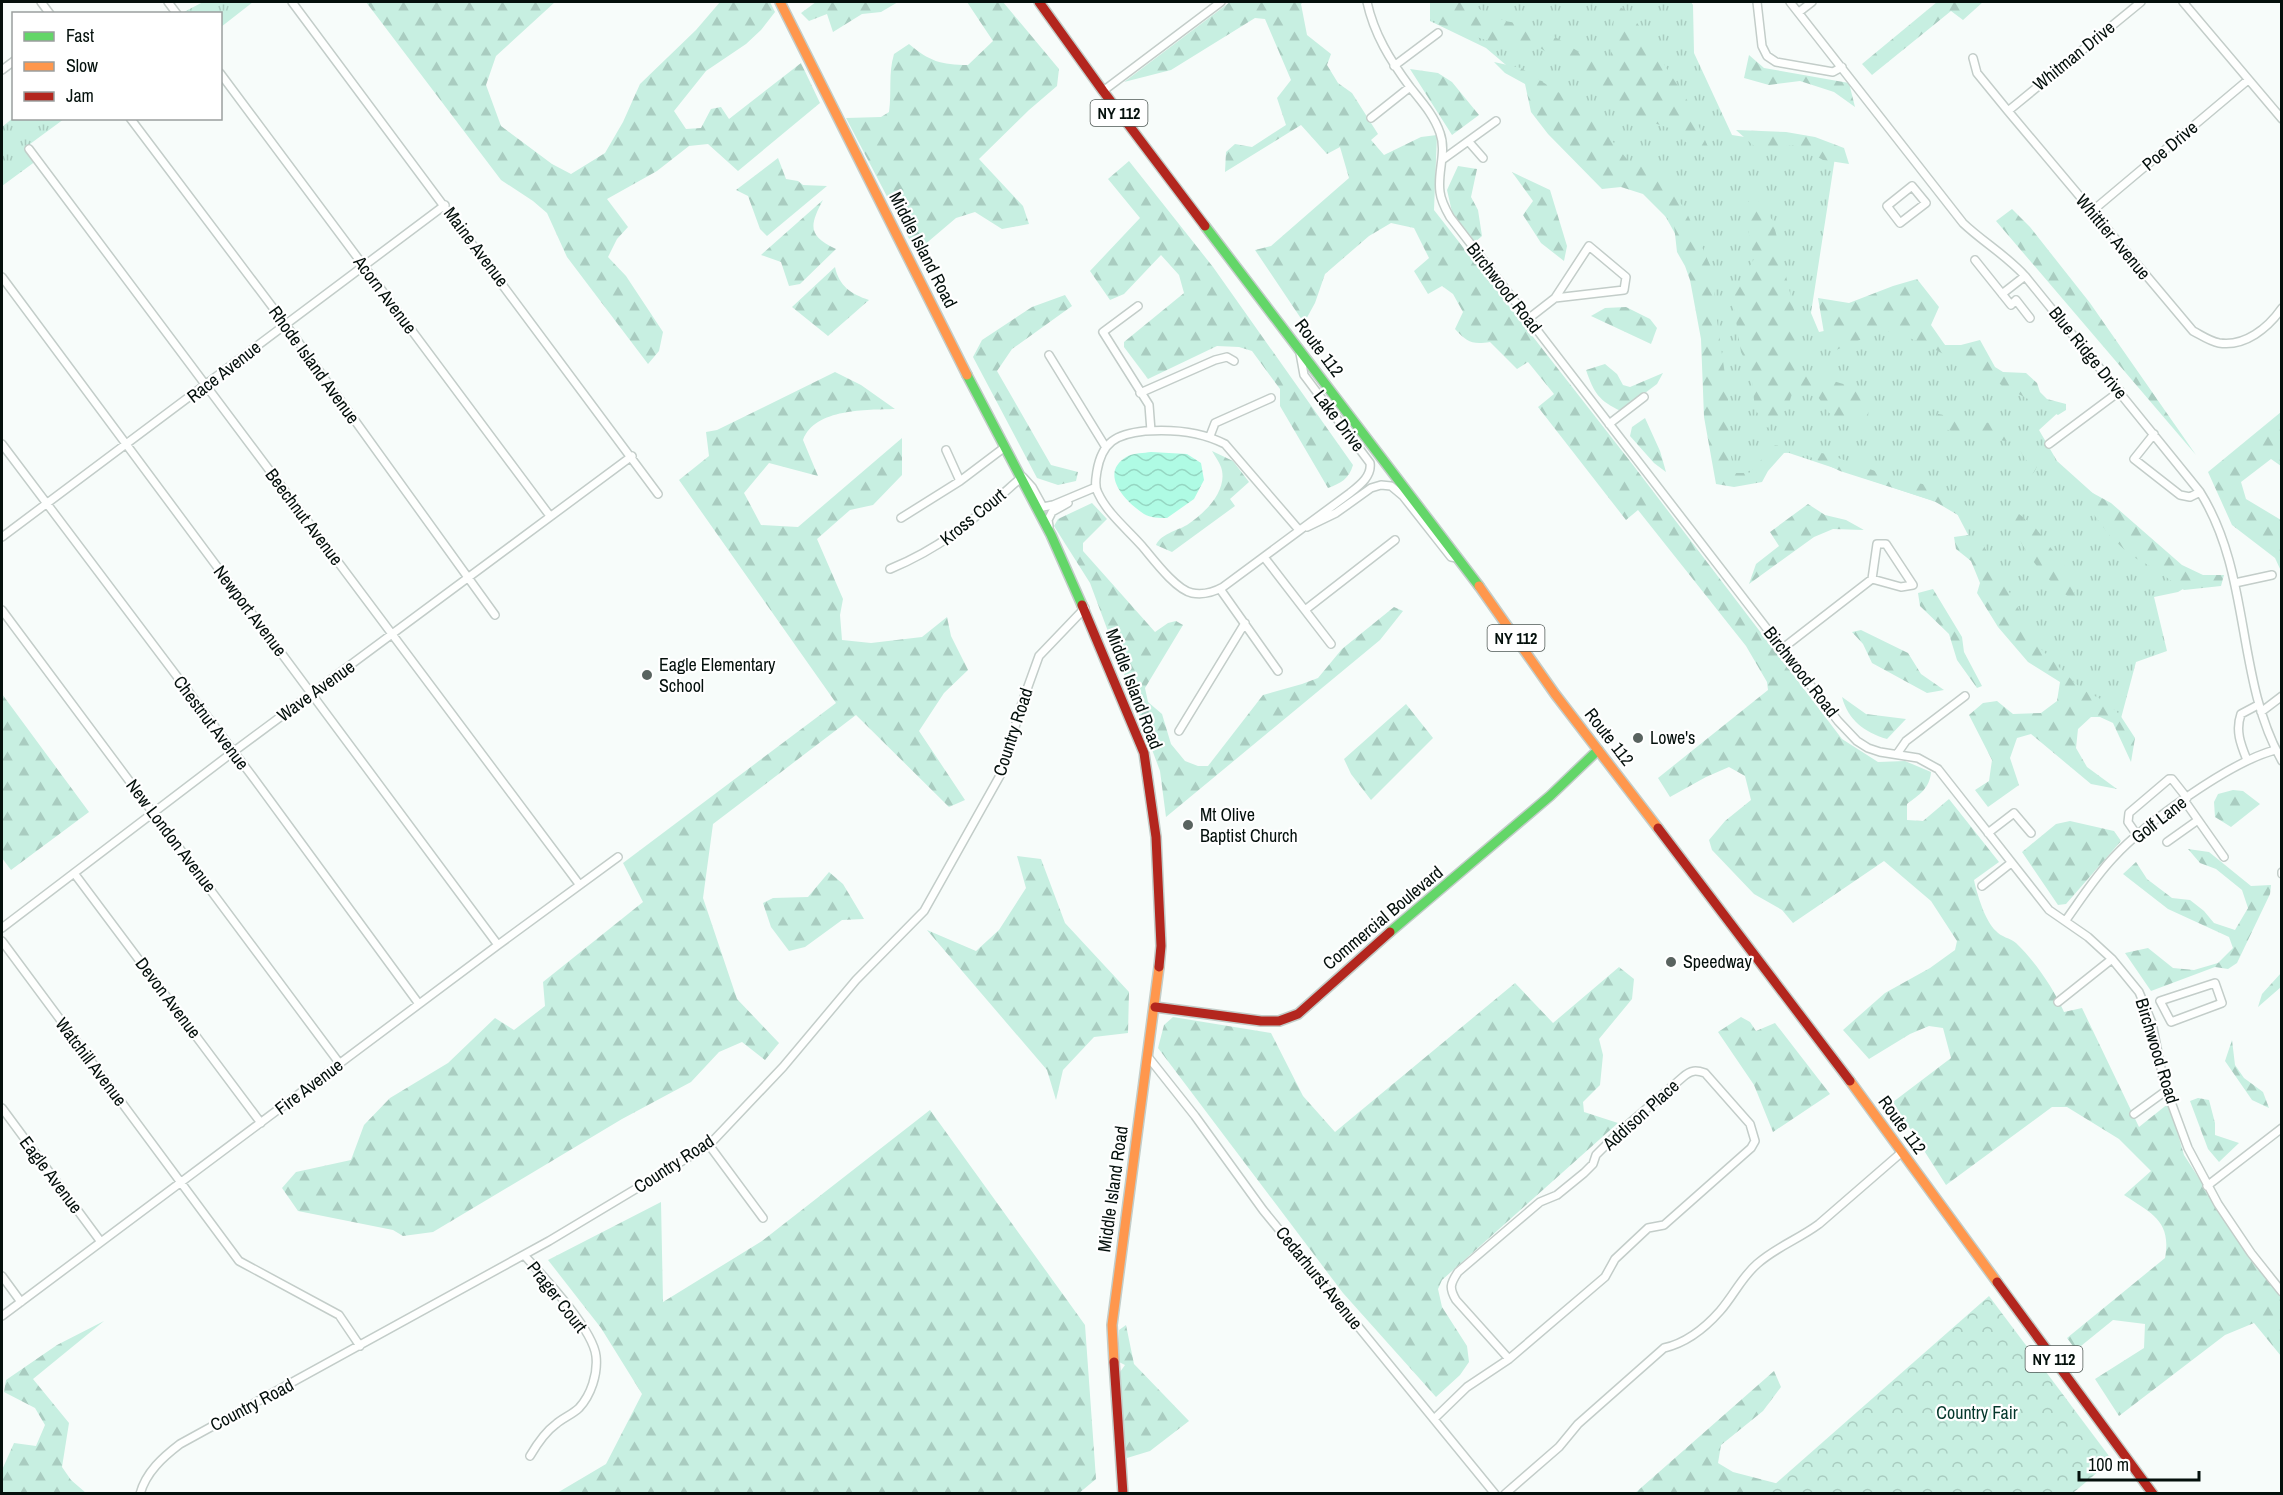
<svg xmlns="http://www.w3.org/2000/svg" width="2283" height="1495" viewBox="0 0 2283 1495" font-family="'Archivo Narrow',sans-serif">
	<defs>
		<pattern id="grass-tufts" width="24" height="20" patternUnits="userSpaceOnUse" patternTransform="scale(1.5)"><rect width="24" height="20" fill="#c7efe1"/><path d="M3 7l-1-3M5 7V3M7 7l1-3M15 17l-1-3M17 17v-4M19 17l1-3" fill="none" stroke="#a9ccc0"/></pattern>
		<pattern id="forest-firs" width="22" height="20" patternUnits="userSpaceOnUse" patternTransform="scale(1.5)"><rect width="22" height="20" fill="#c7efe1"/><path d="M5 1l3.5 6h-7zM16 11l3.5 6h-7z" fill="#a9ccc0"/></pattern>
		<pattern id="park-crowns" width="20" height="18" patternUnits="userSpaceOnUse" patternTransform="scale(1.5)"><rect width="20" height="18" fill="#c7efe1"/><path d="M2 6a3 3 0 1 1 6 0M12 15a3 3 0 1 1 6 0" fill="none" stroke="#a9ccc0"/></pattern>
		<pattern id="water-waves" width="16" height="10" patternUnits="userSpaceOnUse" patternTransform="scale(1.5)"><rect width="16" height="10" fill="#affbe4"/><path d="M0 5q4-4 8 0t8 0" fill="none" stroke="#95d6c2"/></pattern>
	</defs>
	<rect width="100%" height="100%" fill="#f7fcfa"/>
	<path fill="url(#grass-tufts)" d="M203,2H253L221,27L220,14L182,13Z
		M1430,2H1691L1693,5L1694,53L1732,135L1836,151L1811,313L1819,332L1894,317L2062,409L2039,430L2057,461L2193,583L2178,592L2154,597L2167,651L2136,662L2120,722L2029,651L1954,508L1780,450L1754,478L1725,475L1696,271L1649,187L1486,48L1430,21Z
		M13,118L64,119L30,144L40,158L2,186V127Z"/>
	<path fill="url(#forest-firs)" d="M366,2H555L496,56L486,85L501,126L552,164L571,174L605,153L623,122L640,84L696,30L720,2H770L775,12L761,30L746,44L706,71L674,111L686,129L701,128L711,109L721,107L729,119L801,63L820,103L738,171L708,144L689,146L657,171L607,199L628,227L617,239L608,257L626,276L663,332L659,351L648,364L567,257L547,213L533,201L501,180Z
		M816,2H898L881,12L862,14L833,32L827,14L809,21L801,13Z
		M967,2H1003L1059,69L1057,86L1029,110L979,159L1023,206L1029,224L1002,229L975,212L956,218L916,252L846,118L881,117L889,112C892,92 888,74 894,54L909,44C929,61 941,65 968,65L993,41Z
		M1230,2H1303L1301,4L1307,35L1331,54L1327,65L1338,83L1352,93L1378,134L1371,140L1384,155L1421,137L1437,135L1434,210L1633,465L1842,739L1878,762L1905,761L1931,772C1930,788 1919,795 1907,804V820L1923,821L1949,799L1999,862L1974,880C1977,894 1985,921 1996,931C2001,937 2010,938 2016,943C2034,960 2054,989 2064,1012L2082,1008L2139,1127L2169,1103L2184,1155L2240,1242L2281,1298V1356L2254,1323L2225,1335L2119,1416L2095,1379L2144,1348L2145,1324L2113,1320L2076,1350L2067,1338L2165,1258C2172,1221 2151,1213 2124,1195L2151,1171L2119,1139L2067,1107H2052L1946,1185L1893,1102L1951,1058L1943,1028L1929,1026L1910,1034L1869,1059L1843,1030L1885,993L1930,968L1955,950L1957,941L1931,901L1884,861L1793,923L1782,910L1754,894L1712,850L1709,840L1725,821L1751,800L1745,776L1729,767L1706,777L1670,797L1658,778L1768,690L1767,682L1746,646L1638,510L1626,520L1538,407L1554,394L1528,362L1517,369L1490,342C1472,345 1467,342 1455,329L1463,312L1453,294L1442,286L1428,294L1414,271L1429,258L1414,228L1391,223L1369,236L1325,274L1315,303L1304,323L1255,250L1271,246L1349,178L1340,147L1327,154L1301,125L1225,172L1226,152L1235,144L1252,147L1286,125L1277,98L1291,80L1265,19L1255,18L1171,70L1124,82Z
		M1437,2H1464L1505,21L1539,27L1584,55L1608,66L1610,61L1614,17L1599,4L1579,2H1613L1632,15L1687,100L1718,169L1669,128L1636,117L1624,105L1533,43L1498,44L1437,24Z
		M1937,2H1983L1963,20L1951,11L1872,75L1862,64Z
		M1749,55L1764,68L1849,83L1855,107L1834,92L1800,81L1769,85L1744,78Z
		M1494,62L1521,68L1589,112L1630,163L1653,170L1662,176L1686,211L1714,274L1715,307L1728,395L1729,445L1734,473H1749L1775,445L1827,454L1895,478L1927,485L1967,506L1968,521L1934,501L1840,471L1800,452L1784,453L1768,471L1762,482L1734,487L1716,484L1704,417L1701,339L1690,280L1685,266L1677,252L1674,225L1643,194L1621,187L1602,189L1548,134L1531,112L1525,84L1505,73Z
		M1410,69L1438,73L1452,82L1479,115L1452,135Z
		M1736,130L1786,132L1815,137L1844,148L1849,164L1823,160L1797,145L1775,147L1754,146Z
		M778,158L786,179L798,181L803,185L827,186L767,236L760,229L748,196L736,190Z
		M1129,161L1213,267L1353,465C1349,479 1341,483 1328,488L1280,406V389L1252,351L1239,347L1217,346L1148,379L1124,347V342L1184,293L1179,275L1161,255L1124,294L1110,300L1090,271L1140,218L1108,179Z
		M1458,166L1477,169L1471,197L1478,210L1482,236L1475,242L1452,212L1447,190Z
		M1512,172L1550,190L1567,246L1564,261L1541,243L1523,215L1533,201Z
		M1753,193L1773,221L1795,314L1798,364L1804,372L1853,387L1869,400L1868,418L1847,423L1829,413L1814,391L1794,388L1788,406L1767,428L1755,409L1751,372L1741,352L1733,302L1736,289L1754,259L1744,210Z
		M823,200C809,226 808,236 836,249L800,284L789,286L781,262L761,255Z
		M2012,209L2030,227L2090,303L2196,455L1996,221Z
		M835,267C839,286 851,294 869,300L828,336L792,307Z
		M1917,279L1939,307L1931,325L1945,345H1961L1980,340L1995,367L2003,372L2026,373L2037,383L2040,392L2047,399L2066,404V410L2058,415L1934,349L1894,331L1874,334L1836,350L1824,333L1818,298L1849,303L1893,286Z
		M1065,295L1072,306L1012,349L997,371L1051,465L1078,472L1076,481L1058,485L1037,478L973,357L982,340L1032,307Z
		M1626,307L1650,319L1657,328L1651,344L1591,316L1605,308Z
		M1605,364L1617,374L1623,385L1630,387L1663,373L1657,384L1621,411C1599,401 1594,393 1586,370Z
		M835,372L861,385L895,409C867,410 815,408 803,440L818,476L769,463L744,493L761,525L798,527L902,438V475L873,505L850,510L817,539L843,599L840,615L842,640L871,643L922,637L947,617L951,636L968,670L944,693L919,731L965,800L949,807L856,715L713,824L703,898L737,999L779,1043L765,1060L742,1042L719,1052L691,1082L622,1119L433,1232L403,1236L393,1230L298,1211L282,1188L296,1172L351,1160L364,1125L390,1098L448,1063L495,1018L514,1030L545,1006L543,982L643,902L623,863L836,703L679,480L709,456L706,432L717,430Z
		M2281,412V466L2271,459L2241,482L2246,499L2281,520V571L2275,558L2232,525L2208,472Z
		M1938,414L2007,426L2032,448L2039,461C2033,479 2028,478 2011,483L2027,461L2014,442L1991,439L1986,442L1969,435L1931,426Z
		M1645,418L1660,451L1666,472L1654,463L1630,436L1632,427Z
		M1212,451L1233,461L1249,482L1230,499L1235,506L1172,552L1156,545C1161,534 1176,531 1187,525C1204,514 1229,490 1221,467C1219,462 1215,456 1212,451Z
		M2089,491L2111,503L2182,565L2203,575H2224L2221,586L2184,590L2155,569L2130,555L2110,536L2080,496Z
		M1092,503L1107,519L1083,543V551L1155,632L1168,623L1176,621L1183,625L1145,688L1148,702L1162,714L1171,744L1185,761L1198,766H1208L1263,695L1302,684L1318,678L1342,649L1394,607L1403,611L1380,640L1166,817L1160,771L1090,583L1054,526L1058,519Z
		M1808,504L1825,515L1846,520L1864,530L1833,529L1814,537L1749,584L1756,564L1779,546L1770,532Z
		M2009,506L2034,526L2067,569L2078,604C2040,576 2025,554 2005,511Z
		M1968,535L1981,541L2040,648L2080,688L2106,702L2120,715L2135,738L2131,762L2113,723L2100,717H2091L2078,729L2076,748L2087,767L2117,789L2091,784L2031,734L2017,738L2010,758L2019,785L1988,807L1975,790L1989,781L1992,760L1969,715L1983,703L1997,701L2013,714L2041,713L2057,701L2060,682L2028,662L1998,627L1977,593L1980,583L1971,561L1956,549L1954,537Z
		M1933,589L1962,637L1964,652L1982,686L1977,688L1957,660L1949,634L1920,606L1918,593Z
		M1861,630L1908,653L1921,674L1944,690L1927,693L1872,663L1863,644L1852,632Z
		M2,694L89,812L11,870L2,858Z
		M1842,697L1866,714L1906,719L1887,739C1864,732 1848,720 1842,697Z
		M1406,704L1433,738L1371,800L1351,774L1344,759Z
		M2233,790L2243,791L2260,804L2231,827L2215,817L2214,802L2218,794Z
		M2070,821L2114,831L2121,841L2066,904L2058,905L2022,852L2056,824Z
		M2188,849L2209,852L2251,886L2271,885L2270,894L2237,963L2228,969L2215,967L2151,991L2125,953L2148,948L2173,968L2194,970L2218,963L2233,948L2229,937L2168,909L2123,874L2136,862L2147,879L2172,898L2190,900L2204,911L2214,923L2235,930L2248,908L2242,890L2216,869L2200,863Z
		M1017,856L1041,859L1065,923L1129,992L1128,1033L1094,1037L1063,1070L1056,1100L1047,1070L927,930L976,951L999,930L1026,888Z
		M829,872L843,884L864,919L842,920L805,947L789,951L771,927L763,903L773,898L808,897Z
		M1619,967L1634,979L1632,999L1599,1039L1603,1055L1600,1085L1583,1102L1584,1112L1618,1123L1442,1280L1438,1289L1442,1307L1467,1346L1469,1362L1460,1375L1436,1397L1343,1293L1158,1048L1164,1025L1173,1017L1271,1033L1303,1096L1335,1132L1515,983L1553,1023Z
		M2281,973V987L2258,1007L2262,994Z
		M1741,1017L1750,1022L1756,1031L1775,1023L1830,1094L1773,1132L1754,1085L1718,1032Z
		M2232,1040L2235,1065L2244,1078L2263,1092L2269,1108L2252,1100L2225,1061Z
		M2198,1098L2209,1100L2215,1123V1135L2239,1143L2219,1162L2208,1149L2190,1101Z
		M930,1110L1085,1325L1096,1479L1078,1494L557,1493L606,1464L642,1394L601,1328L548,1260L661,1202L663,1302L762,1241Z
		M104,1321L33,1379L69,1423L62,1467L71,1480L86,1493H2V1470L14,1443L36,1446L45,1425L35,1408L4,1392L6,1380L57,1345Z
		M1126,1325L1134,1364L1189,1421L1150,1451L1127,1458L1121,1415L1120,1372L1125,1365L1119,1362V1330Z
		M1774,1371L1781,1387L1763,1411L1721,1445L1718,1463L1733,1472L1787,1486L1778,1494H1634Z"/>
	<path fill="url(#park-crowns)" d="M1989,1296L2112,1460L2073,1493H1765Z"/>
	<path fill="url(#water-waves)" d="M1151,452L1187,454L1201,463L1204,480L1194,499L1167,518C1160,518 1150,518 1144,514C1126,502 1097,473 1128,456C1134,453 1144,453 1151,452Z"/>
	<g fill="none" stroke-linecap="round" stroke-linejoin="round">
		<g stroke="#c3cdc9" stroke-width="10">
			<path id="street" d="M41,2L50,14
				M168,2L177,14
				M292,2L658,494
				M1367,2C1374,34 1390,60 1410,87C1421,101 1434,115 1440,133C1447,152 1437,172 1440,192C1441,201 1446,210 1450,217L1838,721L1857,741L1868,748L1880,752L1918,758L1938,769L2049,910L2088,937L2112,959L2139,992L2152,1023L2164,1083L2188,1148L2218,1204L2251,1253L2282,1292
				M1757,2L1762,46L1767,56L1776,62L1833,72L1842,67
				M1790,2L1963,223C1983,242 2006,255 2025,276L2200,492C2252,575 2235,678 2282,761
				M2183,2L2282,119
				M1799,12L1812,2
				M1973,58L1977,73L2008,111L2193,331C2201,335 2209,341 2219,343C2245,347 2268,328 2282,308
				M1394,66L1438,33
				M2,70L14,61
				M220,73L550,516
				M1103,91L1221,2
				M2008,111L2141,2
				M130,118L289,329L495,615
				M1371,118L1410,87
				M1469,142L1483,158
				M29,149L579,884
				M1442,160L1496,121
				M1912,186L1926,203L1900,223L1887,206Z
				M2091,212L2248,80
				M1589,246L1626,277L1624,290L1555,298Z
				M1975,260L2011,305L2016,300L2030,318
				M2,277L498,945
				M2002,294L2025,276
				M1138,306L1103,332L1149,405L1151,431
				M1528,319L1555,298
				M1049,355L1105,446
				M1140,393L1215,360L1227,357L1234,361
				M1609,424L1644,397
				M2154,434L2134,459L2180,495L2190,497L2200,492
				M1210,436L1215,423L1271,398
				M2,444L255,780L419,1004
				M2049,444L2120,391
				M946,450L960,481
				M1023,477L1032,487L1043,507L1053,505L1096,487
				M901,518L960,481L1005,447
				M1049,526L1048,520L1052,512L1068,503
				M1307,527L1336,513L1371,488L1381,485L1391,486L1403,496L1451,557L1457,558
				M1299,530L1225,444C1200,431 1173,429 1145,431C1116,434 1102,442 1097,471C1096,478 1094,486 1098,493C1107,513 1128,530 1142,546C1153,559 1176,590 1192,593C1203,595 1214,592 1223,587L1350,493C1360,485 1372,476 1370,463L1304,375L1300,353
				M2,537L445,205
				M1264,557L1331,644
				M890,569C946,546 977,516 1022,477
				M2235,583L2272,575
				M1220,589L1278,671
				M2,610L340,1064
				M1305,610L1395,540
				M1783,648L1872,579L1901,587L1913,585L1886,544H1877L1872,579
				M2261,712L2282,696
				M1179,731L1245,623
				M1897,754L1906,741L1965,696
				M2247,760C2241,745 2235,731 2241,714L2258,705
				M2184,800L2224,857
				M1988,833L2014,813L2031,833
				M2137,835L2128,822L2129,813L2169,779H2172L2187,798
				M2167,842L2198,820
				M2282,872V874
				M74,873L261,1123
				M1982,886L2011,863
				M2066,920C2081,899 2095,877 2113,858C2145,823 2230,762 2275,750
				M2,928L233,752L632,456
				M2,941L239,1261L339,1315L360,1346
				M2215,983L2222,1003L2171,1022L2160,1001Z
				M2058,1002L2112,959
				M1149,1058L1195,1116L1263,1210L1495,1494
				M2,1108L101,1242
				M2134,1114L2167,1090
				M709,1145L763,1218
				M2207,1186L2282,1128
				M524,1255C543,1276 593,1329 596,1356C598,1374 591,1395 579,1408C573,1414 563,1418 556,1424C545,1432 537,1444 530,1456
				M2,1276L21,1302
				M2,1316L498,945L618,857
				M1434,1419L1467,1387L1509,1359L1605,1277L1615,1259L1648,1228L1664,1225L1751,1148L1755,1141L1750,1124L1705,1073C1696,1070 1691,1070 1683,1077L1616,1135L1596,1155L1593,1164L1584,1173L1557,1195L1540,1202L1458,1272C1450,1284 1449,1288 1456,1300L1509,1359
				M140,1494C146,1472 163,1457 180,1444L549,1241L709,1145L783,1067L856,980L924,911L1002,772L1022,703L1039,656L1085,608
				M1505,1494L1559,1447L1578,1424L1664,1348C1686,1343 1705,1328 1720,1311C1734,1295 1741,1278 1757,1264C1776,1247 1799,1239 1819,1224L1902,1152"/>
		</g>
		<g stroke="#c3cdc9" stroke-width="12">
			<path id="fast" d="M1205,226L1479,586
				M967,375L1051,535L1082,605
				M1390,932L1550,796L1598,750"/>
		</g>
		<g stroke="#c3cdc9" stroke-width="12">
			<path id="slow" d="M780,2L967,375
				M1479,586L1555,694L1658,828
				M1850,1081L1997,1282
				M1114,1362L1112,1325L1159,967"/>
		</g>
		<g stroke="#c3cdc9" stroke-width="12">
			<path id="jam" d="M1039,2L1103,91L1205,226
				M1082,605L1144,753L1156,837L1161,946L1159,967
				M1658,828L1850,1081
				M1155,1007L1261,1021H1279L1298,1014L1390,932
				M1997,1282L2153,1494
				M1114,1362L1123,1494"/>
		</g>
		<use href="#street" stroke="#fefffe" stroke-width="7"/>
		<use href="#fast" stroke="#63d668" stroke-width="9"/>
		<use href="#slow" stroke="#ff974d" stroke-width="9"/>
		<use href="#jam" stroke="#b3261e" stroke-width="9"/>
	</g>
	<g fill="#59635f" stroke="#fff" stroke-width="2">
		<circle cx="647" cy="675" r="6"/>
		<circle cx="1638" cy="738" r="6"/>
		<circle cx="1188" cy="825" r="6"/>
		<circle cx="1671" cy="962" r="6"/>
	</g>
	<g text-anchor="middle" stroke-width="4.5" stroke-linejoin="round" paint-order="stroke">
		<g fill="#fff" stroke="#4f5855" stroke-width="1.5">
			<rect x="1090.5" y="100" width="57" height="26" rx="4.5"/>
			<rect x="1487.5" y="625" width="57" height="26" rx="4.5"/>
			<rect x="2025.5" y="1346" width="57" height="26" rx="4.5"/>
		</g>
		<g font-size="16" font-weight="bold" fill="#04100c">
			<text x="1119" y="119">NY 112</text>
			<text x="1516" y="644">NY 112</text>
			<text x="2054" y="1365">NY 112</text>
		</g>
		<g font-size="18" fill="#04100c" stroke="#fff">
			<text transform="translate(2074 56) rotate(-39)" y="6">Whitman Drive</text>
			<text transform="translate(2170 146) rotate(-40)" y="6">Poe Drive</text>
			<text transform="translate(2113 237) rotate(50)" y="6">Whittier Avenue</text>
			<text transform="translate(476 247) rotate(53)" y="6">Maine Avenue</text>
			<text transform="translate(923 250) rotate(63)" y="6">Middle Island Road</text>
			<text transform="translate(1504 288) rotate(52)" y="6">Birchwood Road</text>
			<text transform="translate(385 295) rotate(53)" y="6">Acorn Avenue</text>
			<text transform="translate(1319 348) rotate(53)" y="6">Route 112</text>
			<text transform="translate(2088 353) rotate(51)" y="6">Blue Ridge Drive</text>
			<text transform="translate(314 365) rotate(54)" y="6">Rhode Island Avenue</text>
			<text transform="translate(224 372) rotate(-38)" y="6">Race Avenue</text>
			<text transform="translate(1339 421) rotate(53)" y="6">Lake Drive</text>
			<text transform="translate(304 517) rotate(53)" y="6">Beechnut Avenue</text>
			<text transform="translate(973 517) rotate(-39)" y="6">Kross Court</text>
			<text transform="translate(250 611) rotate(53)" y="6">Newport Avenue</text>
			<text transform="translate(1801 672) rotate(52)" y="6">Birchwood Road</text>
			<text transform="translate(1134 689) rotate(69)" y="6">Middle Island Road</text>
			<text transform="translate(316 691) rotate(-36)" y="6">Wave Avenue</text>
			<text transform="translate(211 723) rotate(53)" y="6">Chestnut Avenue</text>
			<text transform="translate(1013 732) rotate(-72)" y="6">Country Road</text>
			<text transform="translate(1609 737) rotate(52)" y="6">Route 112</text>
			<text transform="translate(2159 820) rotate(-38)" y="6">Golf Lane</text>
			<text transform="translate(171 836) rotate(53)" y="6">New London Avenue</text>
			<text transform="translate(1383 918) rotate(-40)" y="6">Commercial Boulevard</text>
			<text transform="translate(168 998) rotate(53)" y="6">Devon Avenue</text>
			<text transform="translate(2157 1051) rotate(73)" y="6">Birchwood Road</text>
			<text transform="translate(91 1062) rotate(53)" y="6">Watchill Avenue</text>
			<text transform="translate(309 1087) rotate(-37)" y="6">Fire Avenue</text>
			<text transform="translate(1641 1115) rotate(-42)" y="6">Addison Place</text>
			<text transform="translate(1902 1125) rotate(54)" y="6">Route 112</text>
			<text transform="translate(674 1164) rotate(-33)" y="6">Country Road</text>
			<text transform="translate(51 1175) rotate(53)" y="6">Eagle Avenue</text>
			<text transform="translate(1113 1189) rotate(-82)" y="6">Middle Island Road</text>
			<text transform="translate(1319 1278) rotate(51)" y="6">Cedarhurst Avenue</text>
			<text transform="translate(557 1297) rotate(52)" y="6">Prager Court</text>
			<text transform="translate(252 1405) rotate(-28)" y="6">Country Road</text>
		</g>
		<g font-size="18" fill="#04100c" stroke="#fff" text-anchor="start">
			<text x="659" y="671">Eagle Elementary<tspan x="659" dy="21">School</tspan></text>
			<text x="1650" y="744">Lowe's</text>
			<text x="1200" y="821">Mt Olive<tspan x="1200" dy="21">Baptist Church</tspan></text>
			<text x="1683" y="968">Speedway</text>
		</g>
		<g font-size="18" fill="#04372b" stroke="#fff">
			<text x="1977" y="1419">Country Fair</text>
		</g>
	</g>
	<rect width="2283" height="1495" fill="none" stroke="#04100c" stroke-width="6"/>
	<rect x="12" y="12" width="210" height="108" fill="#ffffff" stroke="#9b9f9e" stroke-width="1.5"/>
	<rect x="24" y="32" width="30" height="9" fill="#63d668" stroke="#9b9f9e" stroke-width="1.5"/>
	<text x="66" y="42" font-size="18" fill="#04100c">Fast</text>
	<rect x="24" y="62" width="30" height="9" fill="#ff974d" stroke="#9b9f9e" stroke-width="1.5"/>
	<text x="66" y="72" font-size="18" fill="#04100c">Slow</text>
	<rect x="24" y="92" width="30" height="9" fill="#b3261e" stroke="#9b9f9e" stroke-width="1.5"/>
	<text x="66" y="102" font-size="18" fill="#04100c">Jam</text>
	<path d="M2079 1471v9h120v-9" fill="none" stroke="#04100c" stroke-width="3"/>
	<text x="2088" y="1471" font-size="18" fill="#04100c" stroke="#ffffff" stroke-width="4.5" paint-order="stroke">100 m</text>
</svg>
